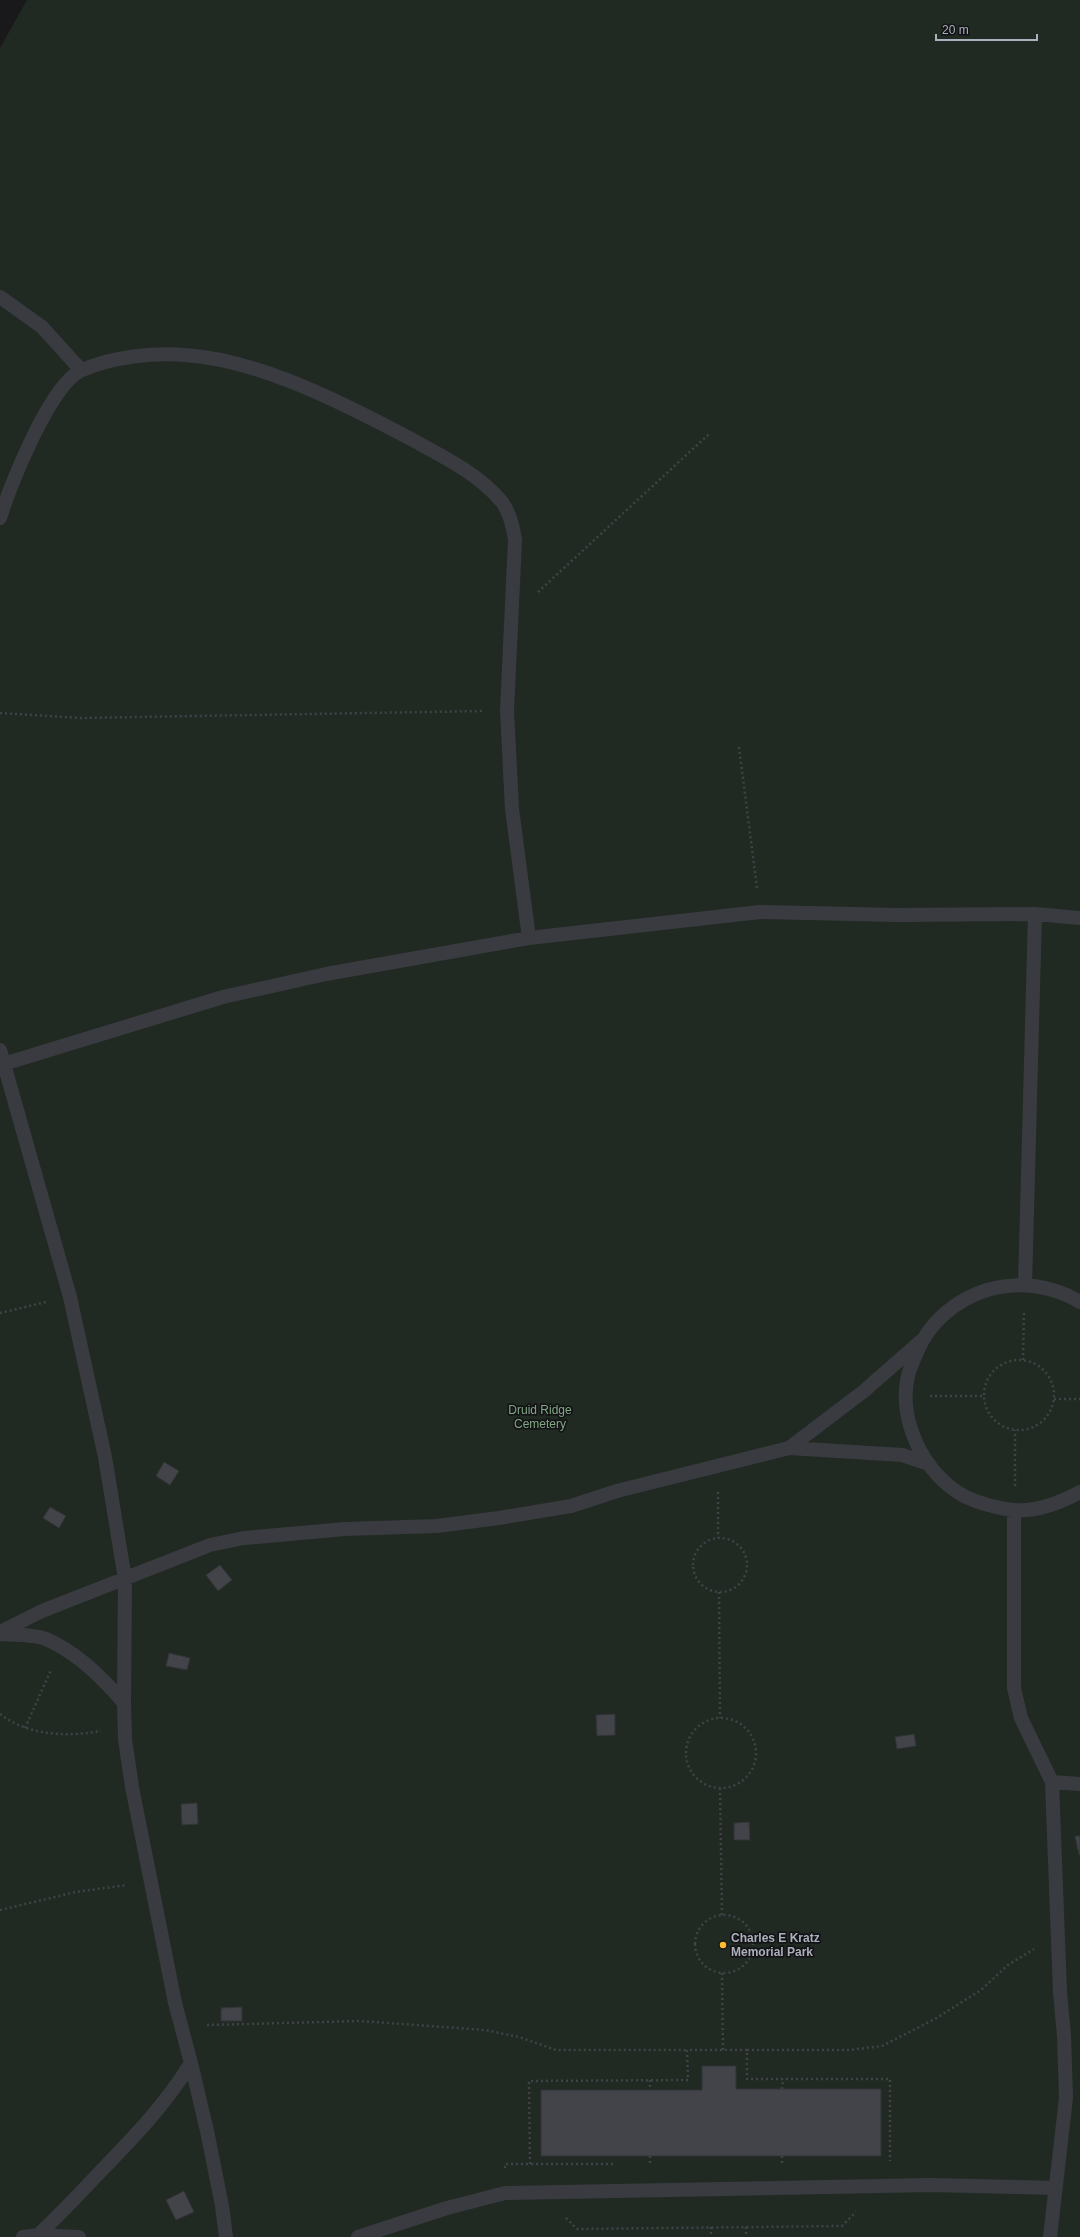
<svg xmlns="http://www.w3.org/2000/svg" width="1080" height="2237" viewBox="0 0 1080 2237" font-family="Helvetica,sans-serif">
	<rect width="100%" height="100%" fill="#19191b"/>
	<path fill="#202a22" d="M27,0H1080V2237H0V48Z"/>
	<path fill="#434449" stroke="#333338" d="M164,1462L179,1471L170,1485L156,1476Z
		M50,1507L66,1516L59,1528L43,1518Z
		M220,1565L232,1580L218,1591L206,1575Z
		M169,1653L190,1658L187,1670L166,1666Z
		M615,1714V1735L597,1736L596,1715Z
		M914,1734L916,1746L897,1749L895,1737Z
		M197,1803L198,1824L182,1825L181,1804Z
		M749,1822L750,1840H734V1823Z
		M1075,1836H1080V1855H1079Z
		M242,2007V2021H221V2008Z
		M702,2066H736V2089H881V2156H541V2090H702Z
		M184,2191L194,2212L176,2220L166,2200Z"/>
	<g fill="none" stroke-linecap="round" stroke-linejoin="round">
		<path stroke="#404248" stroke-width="2.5" stroke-dasharray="2 3" stroke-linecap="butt" d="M538,592L709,434
			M0,713L80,718L483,711
			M739,747L757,888
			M0,1313L46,1302
			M984 1395a35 35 0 1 1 70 0a35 35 0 1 1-70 0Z
			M1023,1360L1024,1310
			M930,1396H984
			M1054,1399H1080
			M1015,1486V1430
			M718,1492V1538
			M693 1565a27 27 0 1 1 54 0a27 27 0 1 1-54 0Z
			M719,1592L720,1718
			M0,1714C29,1736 66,1737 101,1731
			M686 1753a35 35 0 1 1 70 0a35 35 0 1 1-70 0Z
			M25,1728L51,1670
			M720,1788L722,1915
			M0,1910L76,1892L127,1885
			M695 1944a29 29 0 1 1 58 0a29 29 0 1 1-58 0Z
			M722,1973L723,2050
			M207,2025L360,2021L485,2030L519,2037L556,2050H687
			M747,2050H849L882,2046L935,2019L981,1990L1008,1965L1034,1949
			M650,2080V2090
			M782,2089L783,2079
			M650,2156V2166
			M782,2156V2163
			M530,2164L529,2081L688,2080L687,2050H747V2079H890V2161
			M505,2168V2164H616
			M566,2218L577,2229L842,2226L856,2212
			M711,2227V2237
			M746,2227V2237"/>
		<path stroke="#3a3b41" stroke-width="14" d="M0,297L42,327L81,370
			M0,518C10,485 51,383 82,370C113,357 153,352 185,355C260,360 345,404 411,439C443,457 478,473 502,502C510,513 513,526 515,540L507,711L512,809L529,938
			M0,1050L70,1297L105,1457L125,1579L124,1703L125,1739L132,1787L175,2003L191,2063L207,2131L222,2206L226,2237
			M0,1065L223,997L326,974L529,938L760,912L898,915L1035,914L1080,918
			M1025,1285L1035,914
			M1080,1302C1052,1285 1019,1281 987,1290C956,1300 930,1321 917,1352C915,1358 911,1365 909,1372C896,1417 923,1474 964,1496C978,1503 997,1508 1013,1510C1036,1512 1060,1503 1080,1492
			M789,1448L864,1391L921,1341
			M1014,1510V1688L1021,1718L1052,1782L1060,1992L1064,2036L1066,2098L1050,2237
			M0,1632L42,1611L210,1545L244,1538L345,1529L437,1526L499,1518L571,1506L617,1491L789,1448L902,1455L929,1464
			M0,1634C14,1635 33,1634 46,1639C76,1652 103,1678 124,1703
			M1052,1782L1080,1784
			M38,2235C60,2215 79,2194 100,2172C134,2137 165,2105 191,2063
			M23,2237L38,2235L79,2237
			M358,2237L447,2208L505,2193L931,2185L1056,2188"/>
	</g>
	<circle fill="#fcba30" stroke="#141417" stroke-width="1.5" cx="723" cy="1945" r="4"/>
	<g text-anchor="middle" stroke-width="3.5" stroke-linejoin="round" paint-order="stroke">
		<g font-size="12" fill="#81a884" stroke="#141417">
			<text x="540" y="1414">Druid Ridge<tspan x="540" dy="14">Cemetery</tspan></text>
		</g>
		<g font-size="12" font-weight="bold" fill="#abb0bc" stroke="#141417" text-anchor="start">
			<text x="731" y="1942">Charles E Kratz<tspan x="731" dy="14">Memorial Park</tspan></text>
		</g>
	</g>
	<path d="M936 34v6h101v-6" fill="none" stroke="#abb0bc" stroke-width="2"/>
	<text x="942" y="34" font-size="12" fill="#abb0bc" stroke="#141417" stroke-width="3" paint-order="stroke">20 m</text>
</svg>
